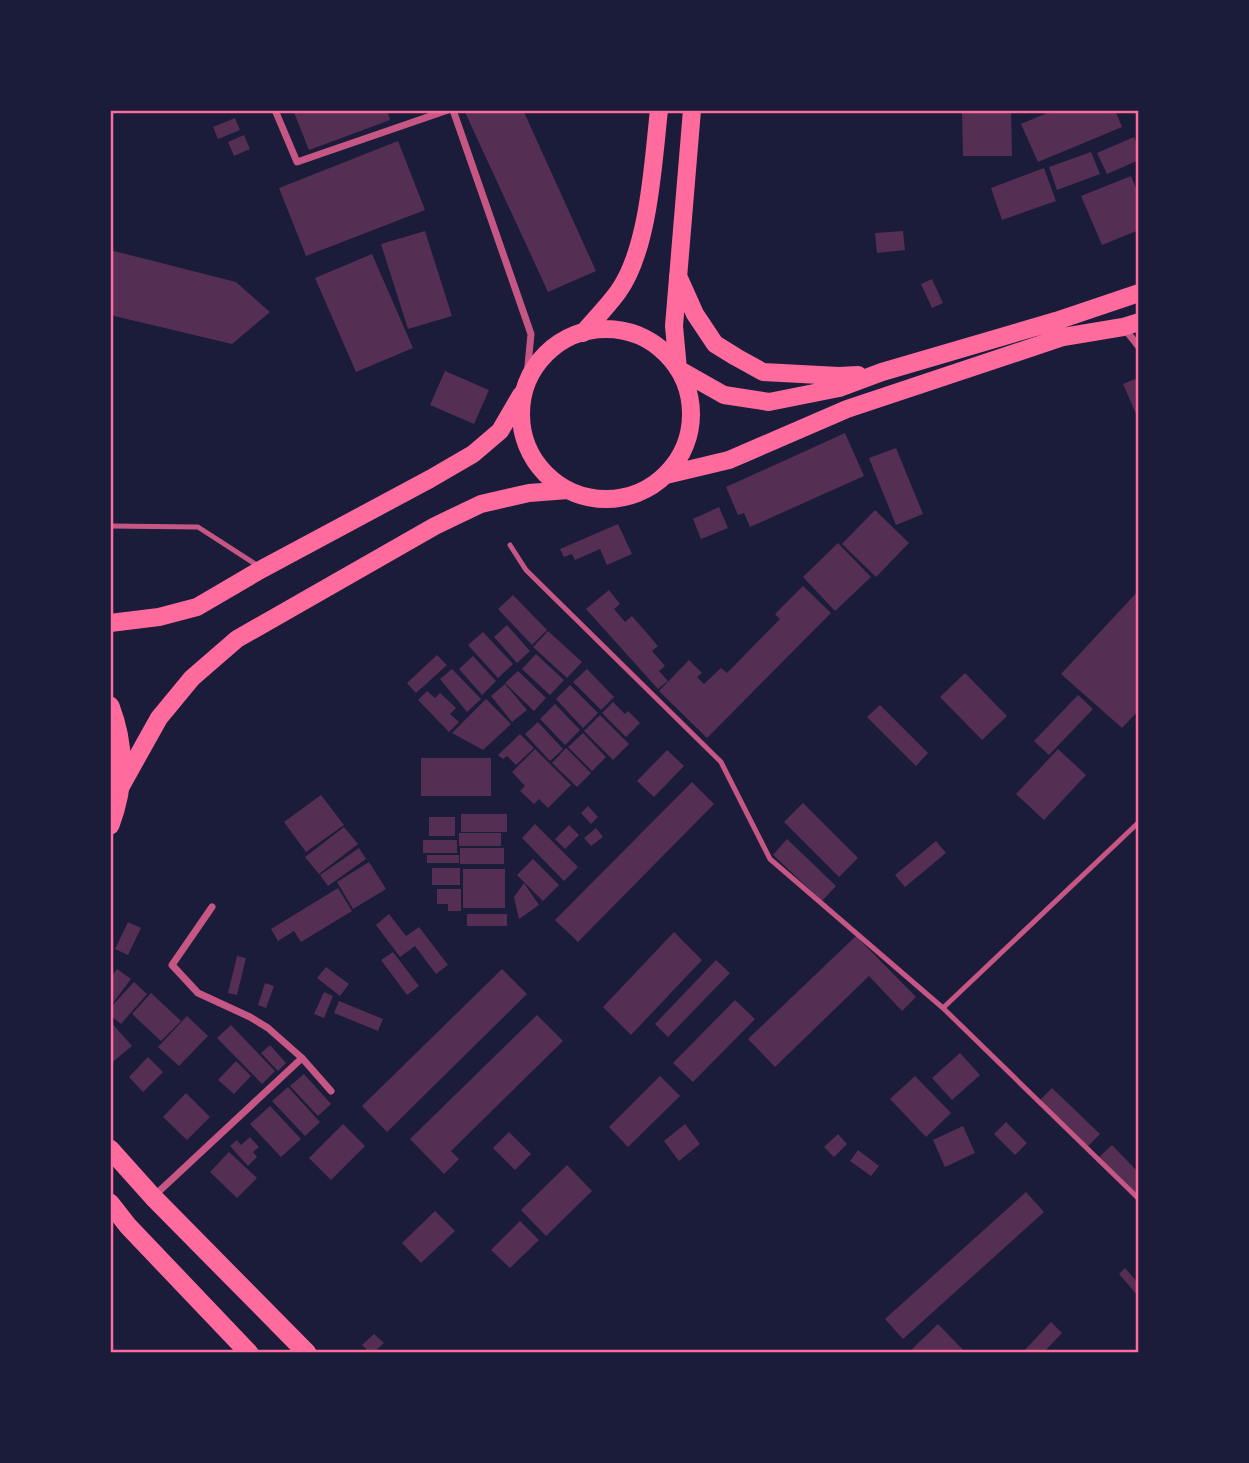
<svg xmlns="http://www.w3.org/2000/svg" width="1249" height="1463" viewBox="0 0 1249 1463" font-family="'DejaVu Sans',sans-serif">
	<rect width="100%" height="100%" fill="#1b1b3a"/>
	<path fill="#542f53" d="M293,110H387L390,120L309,150Z
		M464,110H523L596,271L548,292Z
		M962,110H1011L1012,156H963Z
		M1054,110H1115L1122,127L1038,162L1021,124Z
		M235,118L240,130L218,139L213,127Z
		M244,135L250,149L234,156L228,142Z
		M1134,137L1139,149V160L1107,174L1097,153Z
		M398,141L425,210L306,256L279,188Z
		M1091,152L1100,174L1057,190L1049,167Z
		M1044,168L1056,201L1002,220L991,188Z
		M1131,176L1139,195V230L1102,245L1081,196Z
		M425,231L452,316L408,329L381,244Z
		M903,231L905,250L877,253L875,233Z
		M110,250L236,282L270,312L232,344L110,315Z
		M372,254L413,348L356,372L315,278Z
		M932,279L943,303L932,308L921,284Z
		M445,371L489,390L474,424L430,405Z
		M1135,379L1139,387V421L1123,384Z
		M845,433L864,476L750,527L744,513L738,515L726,487Z
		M896,448L923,514L896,525L869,458Z
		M719,507L728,528L701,539L693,519Z
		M875,510L909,543L876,577L842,544Z
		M618,524L632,554L607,565L600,549L575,560L572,554L564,557L560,549Z
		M838,543L871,577L835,611L803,577Z
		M803,586L831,613L707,738L659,691L689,660L702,673L697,677L704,684L721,668L727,673L780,619L775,614Z
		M609,590L620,604L614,609L625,622L632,616L658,646L652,651L665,666L659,671L668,681L658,689L586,609Z
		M1139,590V710L1122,728L1061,674Z
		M513,595L547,630L532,645L498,609Z
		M507,625L530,651L517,663L494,637Z
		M548,631L582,662L567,678L533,647Z
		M483,632L513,664L498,678L468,645Z
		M536,654L564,680L550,695L522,669Z
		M437,655L447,665L416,693L407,683Z
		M473,656L496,681L482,695L459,669Z
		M452,669L481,699L467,712L440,679Z
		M587,669L614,697L601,710L573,682Z
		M518,671L546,698L534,711L505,683Z
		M965,673L1007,716L982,740L940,697Z
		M505,684L527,710L512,722L491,696Z
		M570,685L598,713L583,728L556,699Z
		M427,691L435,698L440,693L456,708L450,714L459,722L449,732L418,700Z
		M1078,695L1093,709L1049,755L1034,741Z
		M486,699L511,724L483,750L452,733Z
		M613,702L625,714L628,711L640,723L626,737L602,713Z
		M555,704L580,730L565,745L540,719Z
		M880,705L928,753L916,766L867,717Z
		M600,715L629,744L613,760L584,731Z
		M538,722L563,749L550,761L525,734Z
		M583,733L606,757L592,771L568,747Z
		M520,734L534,748L516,765L507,756L503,759L498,755Z
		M566,748L591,773L577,787L552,763Z
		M535,749L571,785L548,808L539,799L534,804L520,791L525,786L512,772Z
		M1058,749L1086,775L1044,820L1016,794Z
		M667,750L684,766L654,797L637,781Z
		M421,758H491V796H421Z
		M692,782L714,804L578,942L555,920Z
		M321,795L344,825L306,852L284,822Z
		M803,803L858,858L839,877L784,822Z
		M588,806L598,817L591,824L581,813Z
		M461,814H507V832H461Z
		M429,817H455V836H429Z
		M535,824L578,867L564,881L522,838Z
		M569,825L579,835L565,849L555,839Z
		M344,827L358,844L319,874L305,857Z
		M596,828L603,837L591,846L584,838Z
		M459,833H501V846H459Z
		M787,839L836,886L822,901L773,855Z
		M423,840H457V853H423Z
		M936,841L946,853L905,887L895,875Z
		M359,848L366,859L328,886L320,875Z
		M460,848H504V864H460Z
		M427,855H459V863H427Z
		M533,859L559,885L543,901L517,875Z
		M369,862L386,889L353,909L337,882Z
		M432,868H460V885H432Z
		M463,869H505V908H463Z
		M524,883L539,905L519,919L514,897Z
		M338,888L352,911L301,942L294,931L278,941L271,929Z
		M437,889H461V911H448V904H437Z
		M389,914L406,936L419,927L448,965L436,974L415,946L400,957L376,925Z
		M467,914H507V926H467Z
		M128,922L141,928L128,955L115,949Z
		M674,932L702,960L631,1035L603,1007Z
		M856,936L916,997L902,1011L869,976L775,1067L748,1039Z
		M393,952L419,986L407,995L381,960Z
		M237,956L246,958L237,995L228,993Z
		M716,960L730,973L668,1037L655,1024Z
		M326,967L349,984L340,996L317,978Z
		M117,969L131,979L110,1007V978Z
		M502,969L527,994L387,1132L362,1106Z
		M134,982L147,994L121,1024L110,1015V1008Z
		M265,983L274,986L266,1008L258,1005Z
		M324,992L333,996L324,1018L314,1014Z
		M151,993L181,1021L161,1041L132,1014Z
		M735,1000L755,1019L693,1082L673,1063Z
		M339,1001L383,1019L378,1031L334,1013Z
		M537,1015L563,1041L451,1151L459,1159L444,1174L410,1139Z
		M187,1016L208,1036L179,1066L158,1047Z
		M110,1021L132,1046L110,1064Z
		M231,1025L275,1071L262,1084L217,1038Z
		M270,1045L286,1063L278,1071L261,1053Z
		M960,1053L980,1075L952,1100L932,1078Z
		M148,1057L163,1072L143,1092L129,1077Z
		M236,1061L251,1076L234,1094L218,1080Z
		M304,1074L331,1104L318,1116L290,1086Z
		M660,1076L680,1096L628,1147L609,1127Z
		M915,1076L951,1113L926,1137L890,1099Z
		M288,1087L320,1122L305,1136L272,1101Z
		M1052,1088L1100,1134L1086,1148L1039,1101Z
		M186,1093L210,1117L187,1140L163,1117Z
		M270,1106L301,1139L281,1157L250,1124Z
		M1006,1122L1027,1143L1015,1155L994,1134Z
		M343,1124L365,1146L331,1180L309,1158Z
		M685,1124L700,1144L679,1161L664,1141Z
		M963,1126L975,1153L945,1167L933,1140Z
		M509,1132L531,1154L515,1170L493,1148Z
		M838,1134L847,1144L834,1157L824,1147Z
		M250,1137L259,1147L253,1152L257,1157L248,1166L230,1146L237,1140L241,1145Z
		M1112,1145L1139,1173V1203L1097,1159Z
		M858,1150L879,1166L871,1176L850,1161Z
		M229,1152L257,1178L237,1198L210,1172Z
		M567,1165L592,1191L546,1236L521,1210Z
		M1026,1192L1044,1212L903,1339L885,1319Z
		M435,1211L455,1231L421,1263L402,1243Z
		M520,1221L539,1240L510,1268L491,1250Z
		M1125,1268L1139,1284V1297L1119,1274Z
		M1051,1322L1062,1333L1043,1353H1022Z
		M938,1324L966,1353H916L912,1349Z
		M374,1334L384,1343L373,1353H370L362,1345Z"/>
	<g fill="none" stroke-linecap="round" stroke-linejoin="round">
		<path stroke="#c65784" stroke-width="5" d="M110,526L198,527L260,567
			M510,545L526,570L721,762L770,859L943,1008L1139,1199
			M943,1008L1139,822"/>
		<path stroke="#c65784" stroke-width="7" d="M275,110L297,162L448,110
			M453,110L531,334L526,386
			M1124,328L1139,347
			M212,907L172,965L198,993L250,1017L268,1028L302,1058L331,1091
			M154,1196L302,1058"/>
		<path stroke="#ff6b9d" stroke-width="18" d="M692,110L674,326L678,369L724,395L769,402L839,388L882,372L1056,321L1139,293
			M678,276L695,314L715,344L736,357L763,372L839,376L858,375
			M521 414a85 85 0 1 1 170 0a85 85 0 1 1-170 0Z
			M583,333C594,320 607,307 618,292C649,249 653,163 659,110
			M666,475L729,460L847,409L1063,337L1123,327L1139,322
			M110,623L159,617L197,607L262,569L430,479L473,454L500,431L521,395
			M121,786L159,718L192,678L237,639L435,526L481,504L529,493L568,490"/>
		<path stroke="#ff6b9d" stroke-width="19" d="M110,706C125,745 125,786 110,825
			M110,1149L153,1197L307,1353
			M110,1203L128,1226L249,1353"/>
	</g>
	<rect width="1249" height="1463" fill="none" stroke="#1b1b3a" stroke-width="224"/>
	<rect x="112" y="112" width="1025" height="1239" fill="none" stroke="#ff6b9d" stroke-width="2.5"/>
</svg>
